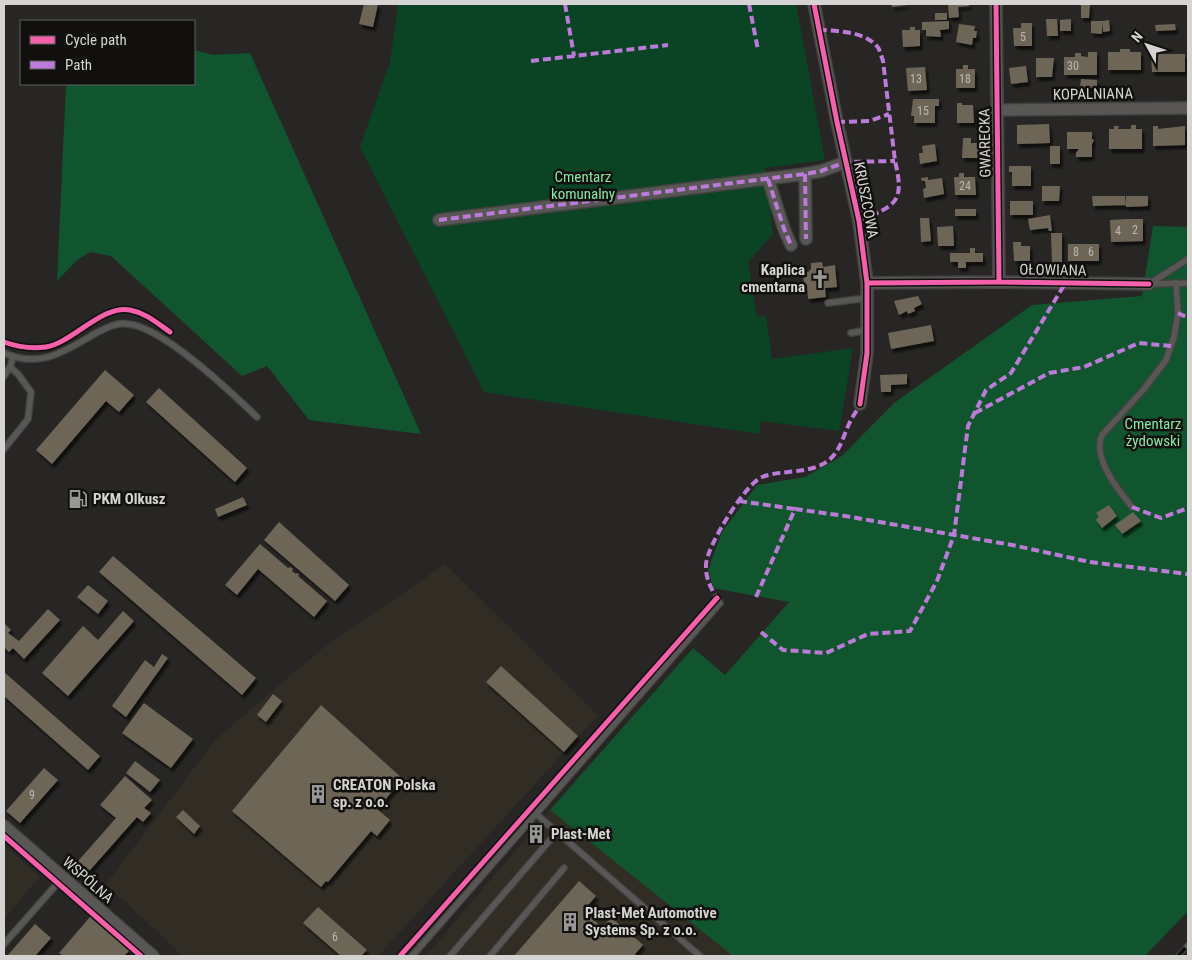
<svg xmlns="http://www.w3.org/2000/svg" width="1192" height="960" viewBox="0 0 1192 960" font-family="'Roboto Condensed',sans-serif">
	<defs>
		<filter id="shadow"><feDropShadow dx="2.5" dy="4" stdDeviation="1" flood-color="#0009"/></filter>
	</defs>
	<rect width="100%" height="100%" fill="#272624"/>
	<path fill="#312d25" d="M445,564L598,715L378,956H183L106,884L217,738L323,648Z
		M550,810L733,956H426Z
		M4,845L40,877L4,919Z"/>
	<path fill="#0a4424" d="M398,4H796L825,160L765,168L773,234L748,262L757,317L766,316L772,359L853,348L839,431L761,421L759,434L484,392L360,147L390,62Z"/>
	<path fill="#11552e" d="M194,50L213,55L250,53L421,434L309,420L267,366L242,376L111,256L90,252L77,260L57,281L66,84H194Z
		M1153,226L1188,227V911L1145,956H733L550,810L693,648L725,675L789,602L713,588L708,570L722,532L757,485L805,477L842,456L894,403L1032,305L1142,296Z"/>
	<path fill="#6d6657" filter="url(#shadow)" d="M364,4H378L373,27L359,24Z
		M892,4H908V5L892,7Z
		M948,4H969V6L958,7L959,17L949,18Z
		M1081,4H1090L1089,18H1081Z
		M935,13H947V20H935Z
		M1046,19H1057L1058,36H1047Z
		M1071,19V31H1060V20Z
		M1109,20L1110,31L1103,32L1102,21Z
		M949,21V29L940,30L941,37L926,36V30H922V22Z
		M1091,21H1102V34L1091,33Z
		M1021,23H1032V46H1014L1013,28H1021Z
		M959,24L975,26L974,31H977L976,38H973L972,45L956,42Z
		M1175,24L1176,30L1156,31L1155,25Z
		M910,27H915V30H920V46L903,47L902,30H910Z
		M1120,49H1130V52H1141V70H1108V52H1120Z
		M1088,52H1097V75H1064V57H1075V53H1081V56L1088,57Z
		M1151,54H1185V72H1152Z
		M1036,58H1054L1052,77H1036Z
		M963,65H968V69H975V88H956V69H963Z
		M1026,66L1028,82L1011,84L1009,68Z
		M925,67L927,90L908,91L906,68Z
		M1081,79L1097,80V88H1080Z
		M913,99H939V106H935V123H914V116H911Z
		M957,103H962V105H973L974,123H957Z
		M1049,124L1050,143L1017,144V125Z
		M1131,125H1136V129H1142V149H1109V129H1114V126H1119L1118,129H1131Z
		M1153,126H1158V129L1185,126V145L1153,146Z
		M1067,132H1092V139L1094,140L1092,144V157H1076V153L1079,149H1067Z
		M963,138H971V143H979V158H962Z
		M935,144L937,161L920,164L919,153H923L922,146Z
		M1050,146H1060V164H1050Z
		M1009,166H1031V186H1012V172H1009Z
		M959,173H964V177H975L976,195H955L954,177H959Z
		M928,177V180L942,178L944,194L924,198L923,189L926,188L925,181H922L921,178Z
		M1042,186H1060L1059,201H1042Z
		M1092,196H1125L1126,205L1093,206Z
		M1126,196H1148V206L1126,207Z
		M1010,201H1033V215H1010Z
		M955,209H976V216H955Z
		M1050,215L1052,231H1049L1048,228L1030,230L1028,219Z
		M920,218H929L931,241L921,242Z
		M1127,219H1143V241L1111,242L1110,220Z
		M953,226L954,246H938L937,227Z
		M1051,233H1062V262H1052Z
		M1013,242H1021V246H1030V261H1014Z
		M1068,244H1099V261H1068Z
		M970,248H975V253H983V262H966V268H958V262H950V253H970Z
		M822,262L823,267L835,265L837,287L825,288L826,297L808,299L807,285H804L803,273L808,272L811,269V263Z
		M918,296L922,304L914,308L915,311L908,314L907,311L899,315L894,301Z
		M931,325L934,341L891,349L888,333Z
		M105,370L134,395L119,412L106,401L52,464L36,450Z
		M907,374V384L891,385V392H881L880,375Z
		M159,388L247,468L235,482L146,402Z
		M243,497L247,505L218,517L215,509Z
		M1109,505L1117,516L1102,528L1096,520L1099,516L1096,513Z
		M1133,512L1141,521L1122,534L1115,525Z
		M279,522L349,585L335,601L264,540Z
		M260,544L288,568L290,567L293,569L292,571L296,574L297,573L299,574L298,576L327,601L314,617L258,569L237,595L225,585Z
		M113,556L256,678L242,695L99,572Z
		M88,585L108,601L98,614L77,597Z
		M48,609L60,620L24,659L13,648L9,652L4,647V623L11,630L8,633L19,641Z
		M123,611L134,621L68,696L42,673L83,626L98,640Z
		M162,654L168,658L126,717L112,706L145,660L154,667Z
		M501,666L578,736L564,752L486,682Z
		M4,672L100,756L88,770L4,696Z
		M273,694L282,701L266,722L257,715Z
		M144,703L193,739L171,768L122,733Z
		M321,705L403,779L377,809L390,820L377,836L371,831L328,882L326,881L321,887L232,811Z
		M135,761L160,780L150,792L126,773Z
		M44,768L58,780L20,823L6,811Z
		M125,776L152,800L144,808L151,813L143,822L137,817L83,878L72,868L116,818L100,805Z
		M183,810L200,826L194,834L176,817Z
		M579,881L596,896L583,911L602,927L611,917L643,945L635,954L637,956H514Z
		M318,907L367,950L361,956H341L303,923Z
		M90,917L129,951L124,956H63L59,953Z
		M35,924L51,938L35,956H7Z"/>
	<g fill="none" stroke-linecap="round" stroke-linejoin="round">
		<g stroke="#434241" stroke-width="8">
			<path id="lane" d="M1149,284L1188,259
				M1149,284L1188,283
				M828,303L867,298
				M851,333L867,330
				M4,353C40,369 65,351 96,333C106,328 117,322 128,324C163,327 231,392 257,417
				M4,376L10,367L13,357
				M4,449L28,419L31,392L18,374L10,367
				M1132,507C1118,490 1092,458 1102,435L1144,389L1166,360L1174,337L1178,313L1176,283
				M557,832L700,956
				M4,944L63,877
				M412,956L720,603
				M450,956L557,832L536,814
				M490,956L564,868"/>
		</g>
		<g stroke="#434241" stroke-width="14">
			<path id="street" d="M814,4L837,122L859,221L867,283V353L860,404
				M996,4L999,282
				M997,110L1188,108
				M805,174L806,239
				M768,179L784,229L791,245
				M439,220L805,174L821,171L846,162
				M867,283L999,282L1149,284
				M4,826L153,956"/>
		</g>
		<use href="#lane" stroke="#585755" stroke-width="5.5"/>
		<use href="#street" stroke="#585755" stroke-width="11"/>
		<g stroke="#5e5d5b" stroke-width="5.5">
			<path id="rail" d="M1178,956L1188,945"/>
		</g>
		<use href="#rail" stroke="#11100e" stroke-width="4" stroke-dasharray="11" stroke-linecap="butt"/>
		<path stroke="#bd7bd9" stroke-width="4" stroke-dasharray="8 4" stroke-linecap="butt" d="M565,4L574,56
			M749,4L758,50
			M819,30C838,31 867,31 879,49C880,53 882,57 883,61L895,161C905,203 896,205 859,221
			M531,61L668,45
			M837,122L870,121L889,114
			M805,174L806,239
			M768,179L784,229L791,245
			M439,220L805,174L821,171L846,162L895,161
			M1178,313L1188,318
			M975,413L1049,373L1084,367L1139,343L1171,346
			M739,501L795,509
			M1132,507L1161,518L1188,508
			M756,597L795,509L845,516L1012,545L1090,562L1188,574
			M719,601C712,591 705,578 706,565C706,547 746,483 762,477C783,469 810,475 829,460C840,451 843,437 849,424C852,417 857,411 860,404
			M761,632L783,650L826,653L868,634L910,631L937,581L954,535L968,426L986,390L1011,373L1066,282"/>
		<g stroke="#11100e" stroke-width="8">
			<path id="cycleway" d="M814,4L837,122L859,221L867,283V353L860,404
				M996,4L999,282
				M867,283L999,282L1149,284
				M4,342C18,347 31,349 46,347C72,343 103,304 130,310C146,313 157,323 170,332
				M4,836L141,956
				M400,956L717,598"/>
		</g>
		<use href="#cycleway" stroke="#f560ab" stroke-width="5"/>
	</g>
	<defs>
		<g id="church-bare" transform="scale(1.5)"><path d="M-1.2-6h2.4v3.5h3.3v2.4h-3.3V6h-2.4V-.1h-3.3v-2.4h3.3Z" fill="#989795" stroke="#11100e" stroke-width="2.5" paint-order="stroke"/></g>
		<g id="fuel-bare" transform="scale(1.5)"><path d="M-5.5-6h7V0h2V4h1.3V-2.5L3-4.5l.8-.8L6-3V5H2.5V1h-1V6h-7ZM-4.2-4.7v3.2H.2V-4.7Z" fill="#989795" stroke="#11100e" stroke-width="2.5" paint-order="stroke"/></g>
		<g id="building-bare" transform="scale(1.5)"><path d="M-4-6H4V6H1V3H-1V6H-4ZM-2.5-4.3h1.7v1.8h-1.7ZM.8-4.3h1.7v1.8H.8ZM-2.5-1h1.7V.8h-1.7ZM.8-1h1.7V.8H.8Z" fill="#989795" stroke="#11100e" stroke-width="2.5" paint-order="stroke"/></g>
	</defs>
	<g fill-rule="evenodd">
		<use href="#church-bare" x="820" y="279"/>
		<use href="#fuel-bare" x="78" y="499"/>
		<use href="#building-bare" x="318" y="794"/>
		<use href="#building-bare" x="536" y="834"/>
		<use href="#building-bare" x="570" y="922"/>
	</g>
	<g text-anchor="middle" stroke-width="5" stroke-linejoin="round" paint-order="stroke">
		<g font-size="12" fill="#bbb8b3">
			<text x="1023" y="41">5</text>
			<text x="1073" y="70">30</text>
			<text x="916" y="83">13</text>
			<text x="965" y="83">18</text>
			<text x="923" y="115">15</text>
			<text x="965" y="190">24</text>
			<text x="1135" y="234">2</text>
			<text x="1118" y="235">4</text>
			<text x="1076" y="256">8</text>
			<text x="1091" y="256">6</text>
			<text x="32" y="799">9</text>
			<text x="335" y="941">6</text>
		</g>
		<g font-size="15" fill="#d5d4d2" stroke="#11100e">
			<text transform="translate(1093 94) rotate(-1)" y="5">KOPALNIANA</text>
			<text transform="translate(985 143) rotate(-91)" y="5">GWARECKA</text>
			<text transform="translate(866 200) rotate(79)" y="5">KRUSZCOWA</text>
			<text transform="translate(1053 270) rotate(1)" y="5">OŁOWIANA</text>
			<text transform="translate(88 880) rotate(41)" y="5">WSPÓLNA</text>
		</g>
		<g font-size="15" fill="#86e6a4" stroke="#11100e">
			<text x="583" y="182">Cmentarz<tspan x="583" dy="17">komunalny</tspan></text>
			<text x="1153" y="429">Cmentarz<tspan x="1153" dy="17">żydowski</tspan></text>
		</g>
		<g font-size="15" font-weight="bold" fill="#d5d4d2" stroke="#11100e" text-anchor="start">
			<text x="805" y="275" text-anchor="end">Kaplica<tspan x="805" dy="17">cmentarna</tspan></text>
			<text x="93" y="504">PKM Olkusz</text>
			<text x="333" y="790">CREATON Polska<tspan x="333" dy="17">sp. z o.o.</tspan></text>
			<text x="551" y="839">Plast-Met</text>
			<text x="585" y="918">Plast-Met Automotive<tspan x="585" dy="17">Systems Sp. z o.o.</tspan></text>
		</g>
	</g>
	<rect width="1192" height="960" fill="none" stroke="#d5d4d2" stroke-width="10"/>
	<rect x="20" y="20" width="175" height="65" fill="#11100e" stroke="#5f5e5c"/>
	<rect x="30" y="36" width="25" height="8" fill="#f560ab" stroke="#5f5e5c"/>
	<text x="65" y="45" font-size="15" fill="#d5d4d2">Cycle path</text>
	<rect x="30" y="61" width="25" height="8" fill="#bd7bd9" stroke="#5f5e5c"/>
	<text x="65" y="70" font-size="15" fill="#d5d4d2">Path</text>
	<g transform="translate(1147 45) rotate(310)" stroke="#11100e" stroke-width="4" paint-order="stroke">
	<path d="M0-4L9 19L0 12L-9 19Z" fill="#d5d4d2"/>
	<text y="-8" font-size="14" font-weight="bold" text-anchor="middle" fill="#d5d4d2">N</text>
	</g>
</svg>
